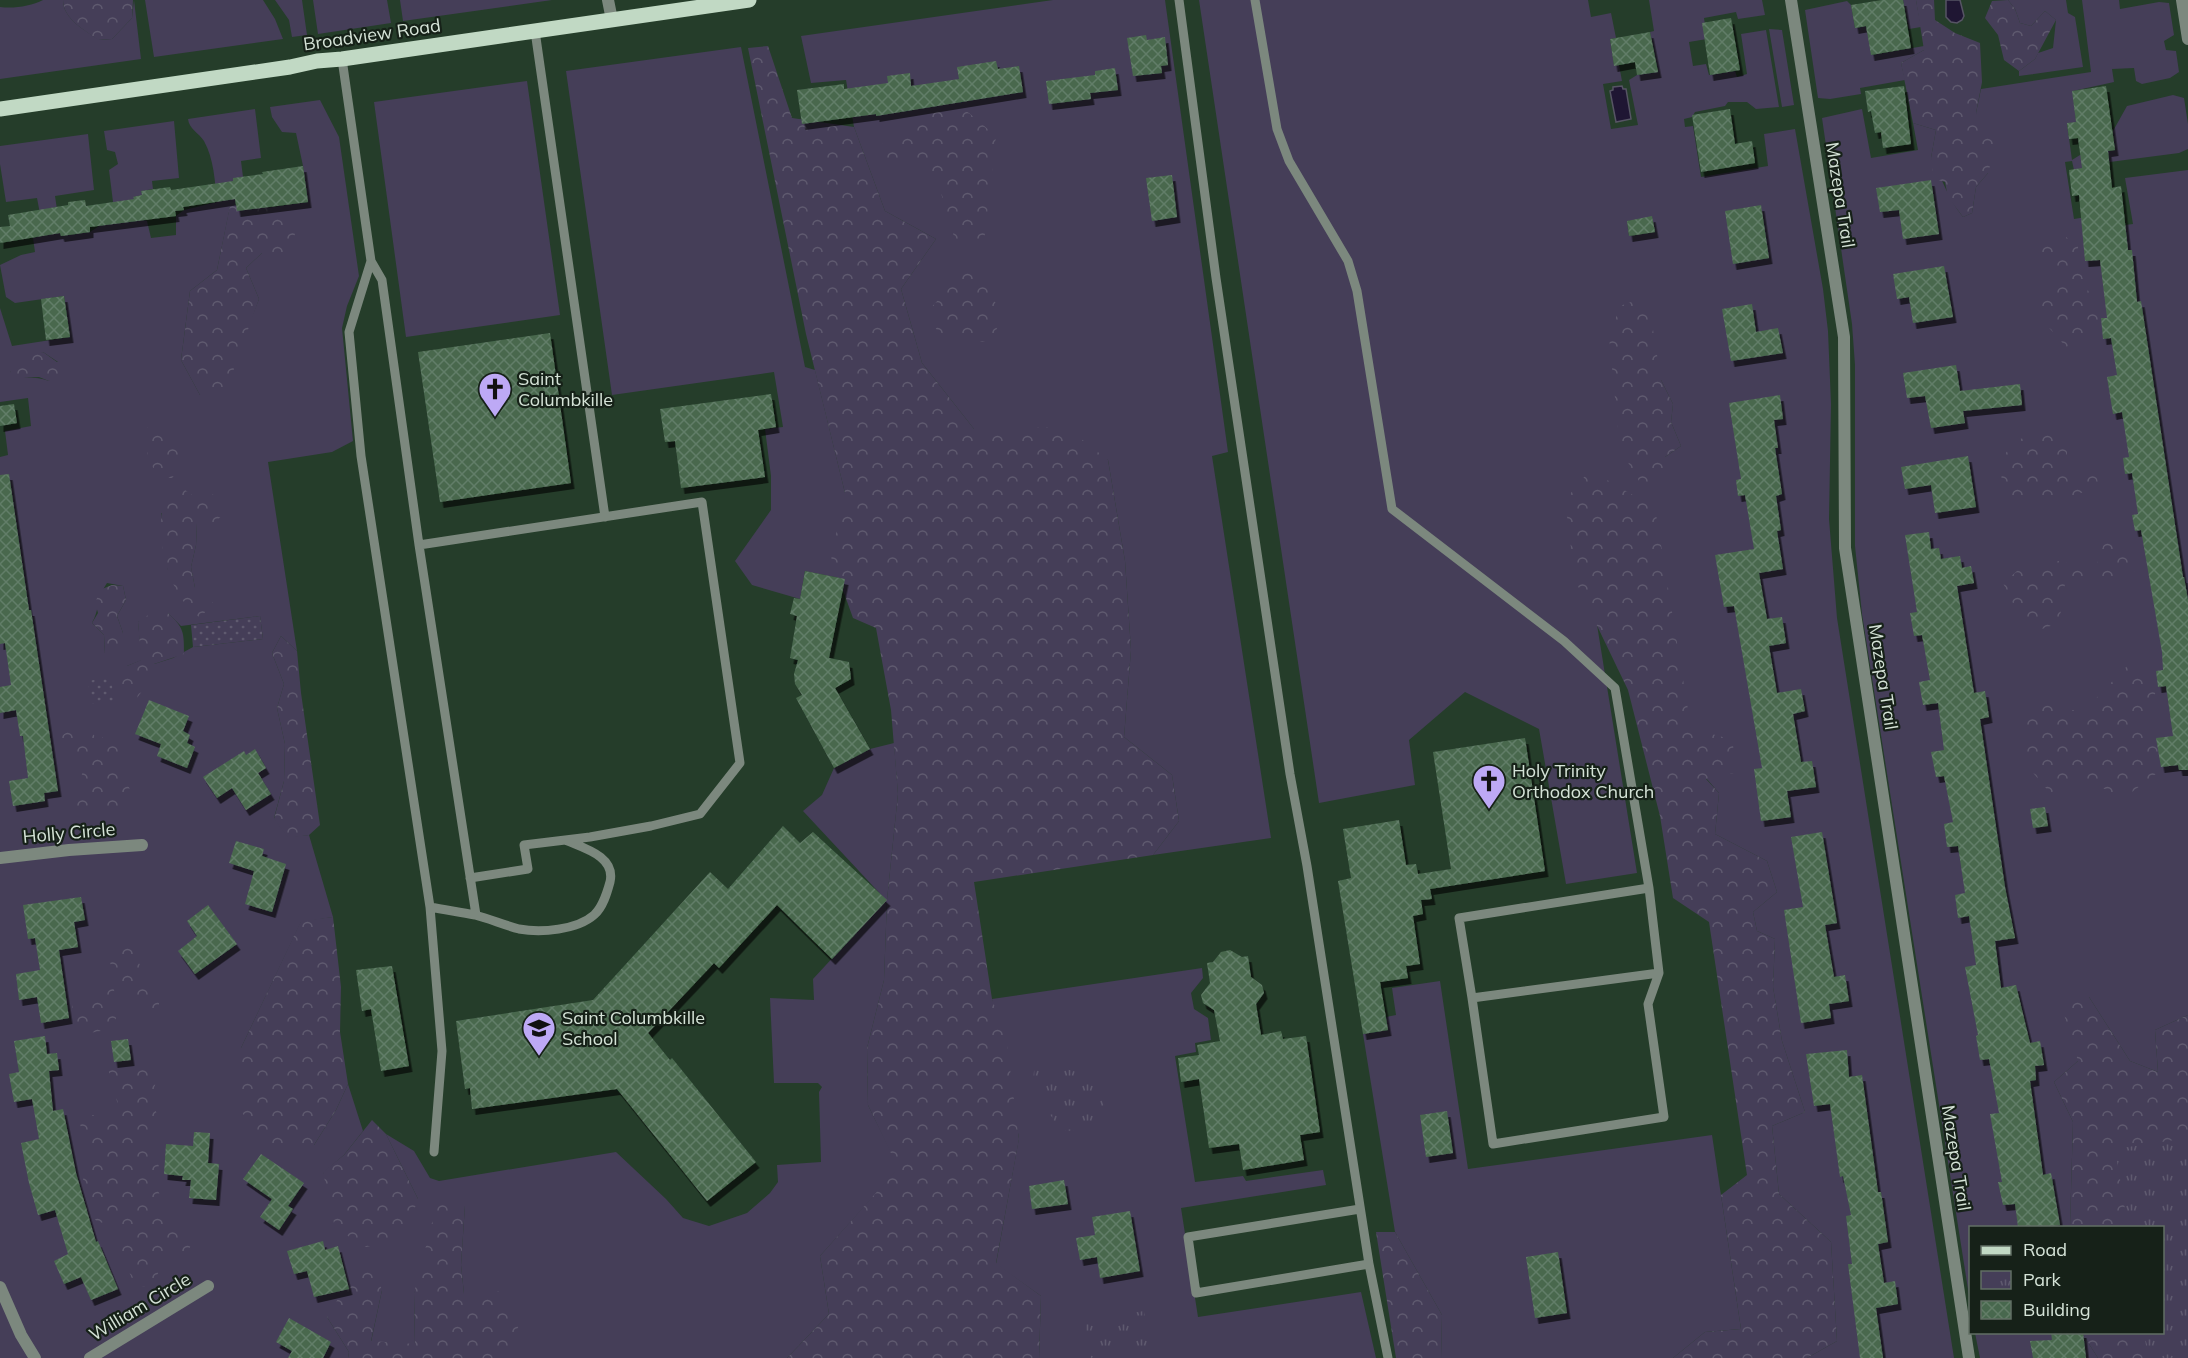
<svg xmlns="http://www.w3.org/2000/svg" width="2188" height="1358" viewBox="0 0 2188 1358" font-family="Mulish,sans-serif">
	<defs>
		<pattern id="forest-crowns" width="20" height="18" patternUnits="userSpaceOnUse" patternTransform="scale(1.5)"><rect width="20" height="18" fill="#453e58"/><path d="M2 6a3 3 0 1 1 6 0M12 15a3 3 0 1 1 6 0" fill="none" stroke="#5f5a6f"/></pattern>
		<pattern id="park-tufts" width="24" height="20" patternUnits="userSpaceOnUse" patternTransform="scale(1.5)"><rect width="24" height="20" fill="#453e58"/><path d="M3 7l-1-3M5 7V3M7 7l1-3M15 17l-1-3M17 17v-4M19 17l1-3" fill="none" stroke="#5f5a6f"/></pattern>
		<pattern id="garden-dots" width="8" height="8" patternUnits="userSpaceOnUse" patternTransform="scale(1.5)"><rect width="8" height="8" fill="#453e58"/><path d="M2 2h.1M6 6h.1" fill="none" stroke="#5f5a6f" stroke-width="1.8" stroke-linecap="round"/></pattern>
		<pattern id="building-cross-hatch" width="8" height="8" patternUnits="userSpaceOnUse" patternTransform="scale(1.5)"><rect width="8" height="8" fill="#48684e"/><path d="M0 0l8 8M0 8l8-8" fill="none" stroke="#627d67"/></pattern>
		<filter id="shadow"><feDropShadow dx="3.5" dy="6" stdDeviation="0" flood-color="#0009"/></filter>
	</defs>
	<rect width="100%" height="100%" fill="#253d2a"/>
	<path fill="#453e58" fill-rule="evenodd" d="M43,0H63C63,19 85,30 99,40L112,39L132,18L134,0L141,59L0,79V7C14,9 31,6 43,0Z
		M145,0H263L275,19L283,39L154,57Z
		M275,0H302L307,35L292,37L289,20Z
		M313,0H387L391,23L318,34Z
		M400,0H552L403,21Z
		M1053,0H1165L1228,452L1212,456L1271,838L1153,855L1179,821L1172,775L1124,737L1131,650L1125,561L1108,460L1008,429H974L922,363L901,289L936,239L885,211L854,127L846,80L811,83L801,36Z
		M1199,0H1588L1591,17L1611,13L1616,38L1610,39L1614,65H1619L1622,81L1603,84L1611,129L1638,125L1629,80L1637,75L1658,71L1650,32L1654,31L1649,0H1762L1765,15L1738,19L1736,12L1704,18L1707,39L1689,42L1693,66L1706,64L1709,75L1735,71L1737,77L1747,74L1741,34L1766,30L1779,107L1756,109L1747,102H1728L1725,106L1695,112L1692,117L1684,119L1685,127L1693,126L1701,177L1768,166L1764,134L1795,129L1823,289L1828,331L1831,404L1829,519L1837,618L1954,1358H1807L1837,1341L1831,1242L1779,1194L1772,1126L1805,1112L1782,1041L1773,987L1775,939L1757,931L1753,912L1777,892L1767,861L1715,834L1719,793L1706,778L1691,729L1575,488L1637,873L1566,884L1539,729L1465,692L1409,740L1415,785L1319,803ZM1652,217L1655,232L1629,236L1627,221ZM1661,380L1673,404L1671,422L1681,446L1665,457Z
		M1903,0H1916L1921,27L1909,29Z
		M2008,0H2066L2068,13L2075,17L2083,67L2019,76V71L2035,59L2038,53L2053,48L2056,20L2045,11L2031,26L2020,23L2015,9Z
		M2082,0H2119L2120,9L2159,2L2169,3L2174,35L2164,41L2166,50L2176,51L2179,72L2170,78L2142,84L2136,81L2134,68L2112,69L2114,82L2073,91L2076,122L2067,124L2072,160L2080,155L2115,150L2113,131L2127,106L2173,95L2184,98L2188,124V149L2179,153L2102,163V166L2074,170L2072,161L2065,162L2074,219L2092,216L2094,229L2133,224L2125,178L2188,170V1015L2155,1030L2158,1072L2130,1061L2089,997L2078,1061L2054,1082L2073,1122L2070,1227L1970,1228V1302L1862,614L1855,546V365L1852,324L1822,118L1862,109L1871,158L1918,150L1913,123L1936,130L1931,158C1942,178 1948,199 1963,217L1972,213L1976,187L1988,173L1976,113L1981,89L2091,72Z
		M1847,1L1851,5L1855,28L1866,26L1872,55L1924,46V50L1901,63L1905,80L1860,88L1861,94L1830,99L1818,98L1805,10Z
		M1769,29L1782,30L1794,105L1782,107Z
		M741,47L805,367L815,370L845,493V579L805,571L800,599L752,585L735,561L771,510V476L765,429L783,427L774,372L612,395L566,71Z
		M527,81L560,315L406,337L374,102Z
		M320,100L339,137L359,276L347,306L342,328L353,441L332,452L268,462L297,651L281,636L272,653L284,684L277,708L285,744L284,781L274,818L288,837L309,835L333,917L301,922L241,1048L314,1145L336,1110L348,1084L363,1131L344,1155L323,1173L418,1199L386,1134L414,1151L430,1178L439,1181L616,1152L666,1199L683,1218L709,1226L747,1213L770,1193L778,1182L777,1165L821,1162L819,1092L822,1087L818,1083H774L770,998L814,1000L813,979L886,900L803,811L822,795L834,768L870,749L894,743L898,794L887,900L884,980L867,1048L868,1105L899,1168L820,1256L829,1314L787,1358H509L464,1294L461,1265L465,1205L414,1293L415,1345L371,1342L382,1290L327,1317L349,1352L348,1358H0V457L8,455L5,431L31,426L28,398L0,402V308L12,346L70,337L64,296L15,303L6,297L0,265L21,255L35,252L33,238L44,235L37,198L6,202L0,164V146L88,134L94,190L55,196L61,236L90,232L99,226L113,202L109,170L118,164L115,152L107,150L104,131L174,121L179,178L152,181L153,189L142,191V195L134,197L136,213L132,214L147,221L151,238L176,235V216L184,210L217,202C215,182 214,159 204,141C199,133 189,129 188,119L255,109L261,158L241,161L243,177L233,179L236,205L230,207L217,270L190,291L181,360L200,395L245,334L259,299L246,268L262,253H290L266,208L308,202L303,166L296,133L282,132L272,117L270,107ZM43,352L58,362H69L49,381C34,375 24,381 10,372ZM161,513L197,522L196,545L191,567L195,588L168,570ZM107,583L123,586L126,600L117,616L123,633L105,654L104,635L92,623C99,611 98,595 107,583ZM168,613L181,626L260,616L263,639L193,647L173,658L154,664L127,666L142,660L138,622Z
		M1202,968L1203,978L1191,993L1194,1009L1208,1018L1211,1040L1195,1043L1196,1052L1175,1056L1195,1182L1243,1176L1246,1181L1323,1170L1326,1185L1181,1208L1198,1317L1361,1292L1376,1358H1039L1041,1296L996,1264L1019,1138L992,999Z
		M1440,981L1468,1169L1712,1135L1741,1329L1705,1332L1673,1358H1441L1442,1315L1395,1232L1363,1034L1388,1030L1386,1017L1396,1015L1392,988Z
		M1975,1333H2082L2098,1358H1980Z"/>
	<path fill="url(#forest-crowns)" d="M63,0H133L132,18L112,39L98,40C85,30 63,19 63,0Z
		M1916,0H1934L1935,20L1955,33L1980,43L1982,82L1976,113L1996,144L1988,173L1976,187L1972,213L1963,217L1948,197L1945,182L1934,179L1931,158L1936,130L1913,123L1901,63L1924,50Z
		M2008,0L2015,9L2020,23L2031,26L2045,11L2056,20L2035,59L2019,71L2004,60L1998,35L1985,18L1992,1Z
		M768,46L792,118L854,127L885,211L936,239L901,289L922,363L974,429L1066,427L1108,460L1125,561L1131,650L1124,737L1172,775L1179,821L1153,855L974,882L992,999L1006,1037L1019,1139L996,1263L1041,1296L1039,1358H787L829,1314L820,1256L898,1168L868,1105L867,1048L884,980L887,900L898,794L891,710L876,628L853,618L831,557L845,493L806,334L748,48Z
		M947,100L969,113L996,136L983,251L955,240L941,193L922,161L885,165L879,146L909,129Z
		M258,200L296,230L290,253H262L246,268L259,299L226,391L200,395L181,360L190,291L217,270L230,206Z
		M2066,237L2078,246C2078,276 2087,291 2104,316L2094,336L2066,347L2031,307L2062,282L2044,268L2040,248Z
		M966,270L986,282L1001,315L993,341L979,342L938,332L927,312Z
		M1645,297L1651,317L1661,380L1673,404L1671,422L1681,446L1665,457L1664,478L1645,491L1620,449L1609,337L1620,306Z
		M43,352L57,362H69L78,366L72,376L49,381L39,377L19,378L10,373L13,362Z
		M152,420C174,434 177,442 182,467L172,478H158L148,457L144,434Z
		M2048,432L2067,448V472L2095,466L2099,488L2074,495L2041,496L2009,508L1998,463L2016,440Z
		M1590,470L1655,508L1691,728L1733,740L1734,773L1706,779L1719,793L1715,834L1767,861L1777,892L1753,912L1757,931L1775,939L1773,987L1782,1041L1805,1112L1772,1126L1779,1194L1831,1242L1837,1341L1807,1358H1673L1705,1332L1741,1329L1721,1195L1747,1175L1709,922L1673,898L1660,816L1628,690L1575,580L1565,500Z
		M181,487L196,498L208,493L225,499V513L214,523H197L196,545L191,567L195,588L213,603L200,618C166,593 155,537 164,497Z
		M2105,540H2130L2135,571L2109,583L2065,584L2059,623L2028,634L2003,583L2024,565L2059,561L2095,570Z
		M112,585L123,586L126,600L117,616L123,633L119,660L105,654L104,635L92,623L98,613L95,602L102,589Z
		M151,613H168C184,628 184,632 184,654L154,664L153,676L137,698L120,691L118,678L127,666L141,660L138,622Z
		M281,636L297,651L301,693L320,825L309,835L288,838L274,819L284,781L285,744L277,708L284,684L272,653Z
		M2129,664L2158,685L2145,723L2169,764L2124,798L2081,778L2050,793L2024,762L2027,715L2046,705L2083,712Z
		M82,727L92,733L99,741L109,731L125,747L116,764L123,771L133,798C115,808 110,812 90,804L81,810L70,800L78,787L83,771L76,758L65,750L61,736L69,731Z
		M333,917L341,987L340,1032L348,1084L336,1110L314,1145L270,1146L238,1108L241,1048L301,921Z
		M130,943L148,983L159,990V1009L146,1016C117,993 112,983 108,946Z
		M98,987L114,989L116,1019L106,1030L79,1035L75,1028L72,1005H93Z
		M2089,997L2130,1061L2158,1072L2155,1030L2188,1015V1358H2098L2082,1333L2162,1332V1228L2070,1227L2073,1122L2054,1082L2078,1061L2063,1011L2077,1001Z
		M138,1062L157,1075L152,1100L159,1120L149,1137L159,1163L156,1185L168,1217L192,1243L184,1260L167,1257L150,1288L134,1284L119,1246L121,1219L99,1223L77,1204L84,1176L99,1159L83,1141L78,1111L96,1116L114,1118L118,1105L107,1065Z
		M372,1120L386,1134L418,1199L404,1239L366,1247L335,1228L323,1172L344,1155Z
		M437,1203L465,1205L461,1265L464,1294L503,1291L519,1325L507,1354L511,1358H348L349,1352L327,1317L358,1266L373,1267L382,1290L371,1341L415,1344L414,1293Z
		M1376,1232H1395L1442,1315L1441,1358H1396Z"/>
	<path fill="url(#park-tufts)" d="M1042,1067L1066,1069L1087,1075L1102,1088C1103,1095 1105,1105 1104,1112C1100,1134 1070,1130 1053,1131V1118L1049,1114L1044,1092L1033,1082L1034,1071Z
		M2188,1138V1358H2148L2144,1333L2162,1332V1228L2128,1227L2115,1149Z
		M1144,1311L1149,1348L1091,1358L1084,1321Z"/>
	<path fill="url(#garden-dots)" d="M260,616L263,639L193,647L191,625Z
		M111,677L114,702L91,704L88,681Z"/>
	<path fill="#1f1633" stroke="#565464" stroke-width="1.5" d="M1946,0H1960L1964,16L1962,20L1957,23L1951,22L1946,17Z
		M1622,86L1623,89H1626L1631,119L1616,122L1610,91L1613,90V87Z"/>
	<path fill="url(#building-cross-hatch)" filter="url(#shadow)" d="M1882,0H1903L1911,48L1871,55L1866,26L1855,28L1851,5Z
		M1731,18L1740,70L1710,75L1702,23Z
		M1650,32L1658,72L1637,75L1635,62L1614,66L1610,39Z
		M1146,35L1147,40L1165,37L1168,65L1161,66L1162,73L1133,76L1127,38Z
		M996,61L998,69L1019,66L1023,92L876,116V114L802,124L797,90L844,84V89L888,83L887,76L910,73L911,86L959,79L957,67Z
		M1115,68L1118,90L1090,93L1091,99L1049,104L1046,81L1095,75V71Z
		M1904,86L1911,144L1883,148L1881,132L1875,133L1871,111L1868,112L1865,91Z
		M2106,86L2115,150L2108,151L2112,188L2121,186L2128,250H2132L2137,302L2141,301L2183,577H2184L2188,600V770H2179L2178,765L2161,767L2156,738L2173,736L2166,686L2158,687L2156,671L2163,670L2162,652L2141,530L2135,531L2132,515L2138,514L2132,473L2125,474L2123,458L2129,457L2122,412L2113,414L2107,377L2117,375L2111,338L2103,339L2101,318H2107L2100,260L2085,261L2079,195L2072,196L2069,170L2082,168L2078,138L2069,139L2067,123L2076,122L2072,91Z
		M1730,109L1735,144L1752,141L1755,163L1701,172L1692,115Z
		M303,166L308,202L237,211L235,199L183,207L184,210L175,211L176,216L90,227V232L61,236L60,233L0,243V227L10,226L8,215L68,205V202L85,200L86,206L134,199L133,197L142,195L141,191L170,187L171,190L233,181V178L263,174L262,172Z
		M1172,175L1177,217L1152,221L1146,178Z
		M1931,180L1939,234L1903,239L1899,210L1880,212L1876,188Z
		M1761,205L1769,258L1733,264L1725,211Z
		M1652,216L1655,232L1629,236L1627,221Z
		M1944,266L1953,317L1913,323L1909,297L1897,299L1893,274Z
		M64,296L70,337L46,340L41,299Z
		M1752,304L1756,332L1778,328L1783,353L1731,361L1722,309Z
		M550,333L571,483L440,502L418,352Z
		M1956,365L1960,391L2020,384L2022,405L1963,411L1965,423L1931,428L1925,396L1907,398L1903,373Z
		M771,394L776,427L758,430L765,477L681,488L675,441L665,442L660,409Z
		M1780,395L1783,419L1774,420L1778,448H1775L1782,494L1776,496L1781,530L1777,531L1783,569L1759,573L1767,619L1782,617L1786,643L1769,646L1777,693L1801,689L1805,711L1793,714L1801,762L1812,761L1816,787L1787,791L1791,817L1761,821L1754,769L1762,768L1734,606L1724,607L1715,555L1754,549L1745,495L1738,496L1736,480L1741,479L1729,403Z
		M14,404L17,423L0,426V406Z
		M1968,456L1976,507L1935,513L1931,485L1905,489L1901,467Z
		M9,474L29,610H31L58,791L44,793L45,801L13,806L9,781L28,778L23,736H20L16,710L0,713V687L11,685L5,643L0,644V475Z
		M1929,532L1931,549L1939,548L1941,559L1960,556L1962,568L1971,566L1974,583L1957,586L1974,693L1985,691L1989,717L1980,719L2005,887L2015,938L1995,941L2001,988L2016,985L2030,1043L2040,1041L2044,1065L2035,1066L2036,1080L2030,1081L2043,1175L2051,1173L2060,1225L2045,1227H2018L2015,1204L2003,1205L1998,1182H2002L1990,1114L1999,1113L1989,1059L1980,1060L1976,1036L1978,1035L1965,967L1976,965L1969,916L1958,918L1955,895L1965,893L1958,846L1947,847L1944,824L1953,822L1944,776L1936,777L1931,752L1944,750L1938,703L1923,705L1919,682L1930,680L1922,635L1914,636L1910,613L1917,612L1905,535Z
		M805,571L845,579L829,658L849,662L851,679L835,688L870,749L834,768L796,698L802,695L795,684L794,674L798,660L790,658L797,616L790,614L794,598L800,599Z
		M149,700L189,716L183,731L190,735L187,743L195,747L187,768L157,756L161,744L135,734Z
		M1525,738L1545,871L1430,889L1432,899L1421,900L1423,914L1413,916L1420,964L1406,966L1408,978L1380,982L1388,1030L1363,1034L1338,881L1351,878L1343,829L1399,820L1406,865L1416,864L1418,874L1451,869L1433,752Z
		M255,749L266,768L258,773L271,794L246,810L232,788L217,798L203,777L244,751L246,755Z
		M2045,807L2048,826L2033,828L2030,809Z
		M783,826L800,843L813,832L887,900L832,959L777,905L719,968L714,963L648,1033L670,1060L672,1058L756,1162L707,1201L617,1089L472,1109L470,1088L465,1089L456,1021L593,1000L710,872L728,889Z
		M1822,832L1837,923L1825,925L1834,977L1845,975L1849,1001L1829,1004L1831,1018L1801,1023L1784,910L1803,907L1791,837Z
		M236,841L264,849L262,856L286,864L272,912L245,904L254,871L229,863Z
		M81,897L85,920L74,922L78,947L59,950L69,1018L41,1023L37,997L19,1000L16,974L40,970L35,938L28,939L23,905Z
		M208,905L237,944L195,974L178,951L197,936L187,921Z
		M1230,950L1242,957L1248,956L1251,977L1262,985L1264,993L1256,1004L1261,1035L1281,1031L1283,1039L1306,1036L1320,1132L1300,1135L1304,1160L1243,1170L1239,1144L1209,1148L1199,1079L1181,1082L1178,1058L1199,1055L1197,1045L1220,1041L1214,1010L1203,1003L1201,995L1210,983L1207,963L1213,962L1221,952Z
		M392,966L409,1066L381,1071L371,1009L362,1011L356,970Z
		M45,1036L47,1054L57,1053L59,1070L49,1071L53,1111L63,1109L76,1173L96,1242L98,1241L118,1289L91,1300L81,1277L64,1284L54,1261L68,1254L55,1210L38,1215L29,1183L21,1143L39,1139L32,1099L14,1102L9,1074L19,1072L14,1041Z
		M128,1039L131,1060L114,1062L111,1041Z
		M1847,1050L1849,1077L1862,1075L1878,1192H1881L1888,1242L1878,1244L1884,1283L1895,1281L1898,1304L1876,1308L1883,1358H1860L1848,1264H1852L1846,1216L1851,1215L1843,1176L1840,1177L1830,1104L1814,1106L1806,1054Z
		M1447,1111L1453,1153L1426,1157L1420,1115Z
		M194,1132L210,1133L208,1163L219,1164L216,1200L189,1198L191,1180H182L183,1176L164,1174L166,1144L193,1146Z
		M261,1154L304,1183L288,1206L293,1209L279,1230L260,1217L272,1199L243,1179Z
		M1064,1180L1068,1204L1032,1209L1029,1186Z
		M1130,1211L1140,1271L1100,1278L1097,1257L1080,1260L1076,1238L1095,1235L1092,1217Z
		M323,1241L325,1250L338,1246L349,1289L314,1297L307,1271L294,1274L287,1251Z
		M1558,1252L1567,1313L1535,1318L1526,1257Z
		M289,1318L331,1342L323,1358H288L292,1351L276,1342Z
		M2051,1332H2083L2086,1358H2033L2030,1341L2052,1340Z"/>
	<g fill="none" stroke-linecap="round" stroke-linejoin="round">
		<path stroke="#7c887e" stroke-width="9" d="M1179,0L1216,278L1290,774L1307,866L1369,1264L1196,1293L1188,1237L1360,1209
			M1255,0L1277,129L1289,161L1348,261L1357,291L1392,509L1564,641L1615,688L1649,888L1659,973L1648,1004L1664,1117L1493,1144L1472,998L1659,973
			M535,31L605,517
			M342,59L371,261L382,280L419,545L476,915
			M371,261L349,332L361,456L430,907C445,910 460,912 475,915C490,919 504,925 519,929C541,933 577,930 594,915C603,907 607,893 610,882C616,856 583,848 565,840
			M419,545L702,502L740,763L700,814L651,826L590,837L524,845L528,869L470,878
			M430,907L442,1051L434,1152
			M1472,998L1459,918L1649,888
			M1369,1264L1388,1358"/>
		<path stroke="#7c887e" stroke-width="12" d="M608,0L612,20
			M1791,0L1844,337L1845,548L1969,1358
			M2182,0L2188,39
			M0,858L69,850L142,845
			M0,1287L21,1335L35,1358
			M90,1358L208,1286"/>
		<path stroke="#c1d9c4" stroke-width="15" d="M0,109L290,67L317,61L342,59L749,0"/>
	</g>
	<defs>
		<g id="church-pin" transform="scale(1.725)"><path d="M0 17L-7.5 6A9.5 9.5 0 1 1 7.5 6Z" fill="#bda9f5" stroke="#162118"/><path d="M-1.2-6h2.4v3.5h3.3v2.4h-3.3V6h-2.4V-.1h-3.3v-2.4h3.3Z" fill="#111"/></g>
		<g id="school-pin" transform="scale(1.725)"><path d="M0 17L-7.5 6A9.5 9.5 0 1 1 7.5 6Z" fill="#bda9f5" stroke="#162118"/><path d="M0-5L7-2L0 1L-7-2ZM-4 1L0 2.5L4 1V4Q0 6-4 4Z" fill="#111"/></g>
	</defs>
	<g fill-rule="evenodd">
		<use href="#church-pin" x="495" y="389"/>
		<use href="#church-pin" x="1489" y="781"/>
		<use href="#school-pin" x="539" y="1028"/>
	</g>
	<g text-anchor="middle" stroke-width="4.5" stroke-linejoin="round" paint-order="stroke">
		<g font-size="18" fill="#d5e3d7" stroke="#162118">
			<text transform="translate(372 35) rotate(-8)" y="6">Broadview Road</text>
			<text transform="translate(1840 195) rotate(81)" y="6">Mazepa Trail</text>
			<text transform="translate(1883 677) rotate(81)" y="6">Mazepa Trail</text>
			<text transform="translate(69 833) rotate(-5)" y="6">Holly Circle</text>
			<text transform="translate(1956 1158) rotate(81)" y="6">Mazepa Trail</text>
			<text transform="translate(140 1307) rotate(-31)" y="6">William Circle</text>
		</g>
		<g font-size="18" fill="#d5e3d7" stroke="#162118" text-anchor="start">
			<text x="518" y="385">Saint<tspan x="518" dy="21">Columbkille</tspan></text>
			<text x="1512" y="777">Holy Trinity<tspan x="1512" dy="21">Orthodox Church</tspan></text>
			<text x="562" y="1024">Saint Columbkille<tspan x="562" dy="21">School</tspan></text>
		</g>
	</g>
	<rect x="1969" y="1226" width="195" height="108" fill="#162118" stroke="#626f64" stroke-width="1.5"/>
	<rect x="1981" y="1246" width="30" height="9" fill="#c1d9c4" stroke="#626f64" stroke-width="1.5"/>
	<text x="2023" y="1256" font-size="18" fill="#d5e3d7">Road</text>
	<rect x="1981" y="1271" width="30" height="18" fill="url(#park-tufts)" stroke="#626f64" stroke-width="1.5"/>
	<text x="2023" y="1286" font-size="18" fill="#d5e3d7">Park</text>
	<rect x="1981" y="1301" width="30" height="18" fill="url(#building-cross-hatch)" stroke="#626f64" stroke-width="1.5"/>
	<text x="2023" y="1316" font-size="18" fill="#d5e3d7">Building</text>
</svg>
